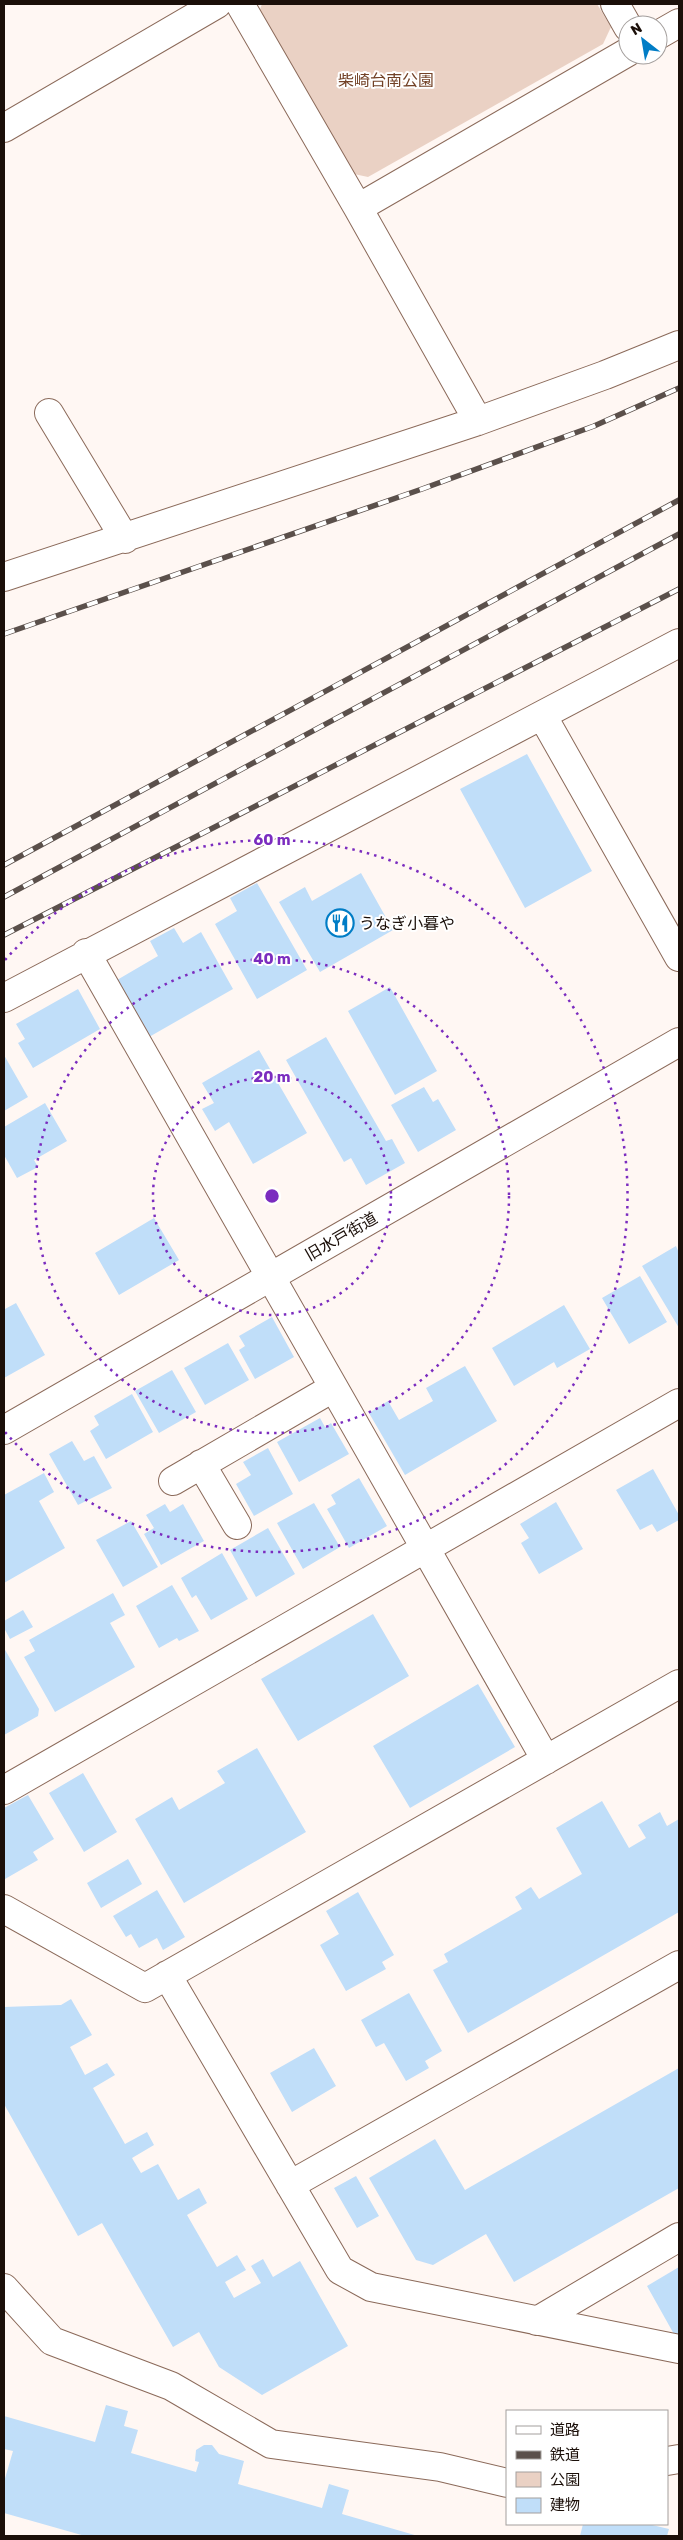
<svg xmlns="http://www.w3.org/2000/svg" width="683" height="2540" viewBox="0 0 683 2540" font-family="Rubik,'Noto Sans JP',sans-serif">
	<rect width="100%" height="100%" fill="#fff7f3"/>
	<path fill="#ead1c4" d="M262,4H597L611,27L603,44L368,177L354,174L259,12Z"/>
	<path fill="#c0def9" d="M527,754L592,871L525,908L460,789Z
		M361,873L393,930L320,972L279,902L305,887L312,901Z
		M257,883L307,970L257,999L215,924L237,911L230,898Z
		M174,928L183,943L201,932L233,989L149,1037L117,980L158,956L150,941Z
		M390,987L437,1071L395,1095L348,1011Z
		M78,989L100,1029L33,1068L18,1043L25,1039L16,1024Z
		M326,1037L386,1141L392,1139L405,1163L366,1185L351,1158L344,1162L286,1060Z
		M259,1050L307,1133L253,1164L229,1122L215,1131L202,1109L214,1103L202,1083Z
		M4,1055L28,1097L4,1111Z
		M424,1087L433,1102L438,1099L456,1130L418,1152L391,1105Z
		M45,1103L67,1141L34,1160L38,1167L17,1178L4,1155V1127Z
		M154,1218L179,1260L119,1295L95,1253Z
		M676,1246L679,1253V1328L642,1266Z
		M640,1276L667,1322L629,1344L602,1298Z
		M16,1303L45,1355L4,1378V1307L5,1309Z
		M564,1305L590,1349L557,1368L554,1362L514,1386L492,1348Z
		M272,1317L294,1357L255,1379L239,1350L245,1346L239,1336Z
		M228,1343L249,1380L205,1405L184,1368Z
		M465,1366L497,1421L405,1475L369,1413L388,1401L399,1420L433,1401L426,1388Z
		M172,1370L196,1412L159,1433L135,1391Z
		M132,1394L153,1432L106,1459L90,1431L99,1425L94,1416Z
		M320,1418L325,1427L331,1423L349,1454L299,1482L277,1442Z
		M72,1441L84,1461L94,1456L112,1488L78,1505L49,1454Z
		M268,1448L293,1494L254,1516L236,1484L251,1475L243,1462Z
		M653,1469L679,1515V1520L657,1532L652,1524L640,1530L616,1490Z
		M44,1473L54,1492L39,1501L65,1548L4,1583V1495Z
		M359,1478L387,1526L349,1548L327,1509L336,1504L331,1495Z
		M556,1502L583,1549L539,1574L521,1543L529,1538L520,1524Z
		M314,1503L340,1547L303,1569L277,1523Z
		M165,1504L170,1512L183,1504L204,1541L161,1565L144,1534L154,1528L146,1515Z
		M131,1521L158,1567L123,1587L96,1540Z
		M268,1528L295,1574L256,1597L230,1550Z
		M222,1553L248,1599L211,1620L196,1595L192,1598L181,1578Z
		M172,1585L199,1631L179,1641L177,1638L159,1648L136,1606Z
		M113,1593L125,1615L110,1623L135,1667L55,1712L24,1657L35,1651L29,1640Z
		M23,1610L33,1627L10,1639L4,1628V1621Z
		M373,1614L409,1676L298,1741L261,1679Z
		M4,1648L39,1709L38,1716L4,1735Z
		M478,1684L515,1747L410,1808L373,1746Z
		M257,1748L306,1832L184,1903L135,1819L172,1797L179,1810L225,1783L217,1771Z
		M83,1773L117,1832L84,1852L49,1793Z
		M28,1795L54,1839L33,1852L38,1860L5,1879L4,1808Z
		M602,1801L629,1848L646,1838L638,1825L660,1812L667,1826L679,1819V1912L468,2033L433,1970L448,1962L444,1954L522,1909L515,1897L531,1887L539,1899L582,1874L556,1828Z
		M128,1859L142,1884L101,1908L87,1883Z
		M157,1890L185,1937L163,1950L157,1938L139,1948L131,1934L126,1937L113,1916Z
		M358,1892L394,1955L382,1962L386,1969L346,1991L320,1945L339,1934L326,1911Z
		M409,1993L442,2051L425,2061L429,2068L406,2081L384,2043L376,2047L361,2020Z
		M71,1999L92,2035L70,2047L85,2075L107,2063L115,2075L93,2088L125,2144L147,2132L154,2145L132,2158L141,2173L158,2164L178,2200L199,2188L207,2203L187,2215L217,2267L237,2255L246,2270L225,2282L234,2298L261,2283L251,2266L263,2259L273,2277L300,2261L348,2346L262,2395L219,2367L199,2332L173,2347L102,2223L78,2236L4,2104V2007L61,2005Z
		M314,2048L336,2086L292,2112L270,2073Z
		M679,2068V2188L514,2282L486,2234L433,2265L416,2260L369,2178L435,2139L465,2190Z
		M356,2176L379,2216L357,2228L334,2188Z
		M679,2267V2334L675,2336L647,2286Z
		M106,2405L128,2411L124,2426L138,2430L131,2453L196,2472L199,2462L195,2461L196,2450L204,2445H212L219,2454L244,2461L238,2484L322,2508L329,2484L349,2490L342,2514L418,2536H85L4,2513V2482L13,2451L4,2449V2416L95,2442Z
		M583,2524H648L669,2529L667,2536H580Z"/>
	<g fill="none" stroke-linecap="round" stroke-linejoin="round">
		<g stroke="#8b6a5a" stroke-width="30">
			<path id="minor" d="M240,4L358,208L478,421
				M615,4L628,27
				M658,35L679,23
				M4,128L217,4
				M358,208L628,52
				M49,413L125,539
				M4,577L478,421L605,375L679,345
				M542,715L679,957
				M86,953L546,1760
				M4,998L679,643
				M201,1464L237,1525
				M173,1481L333,1388
				M4,1790L679,1403
				M4,1909L145,1988L679,1684
				M167,1975L340,2270L371,2287L679,2349
				M290,2185L679,1965
				M4,2288L52,2341L171,2386L271,2444L440,2467L507,2483
				M537,2321L679,2237
				M667,2461L679,2459"/>
		</g>
		<g stroke="#8b6a5a" stroke-width="30">
			<path id="tertiary" d="M4,1430L679,1042"/>
		</g>
		<use href="#minor" stroke="#fff" stroke-width="28"/>
		<use href="#tertiary" stroke="#fff" stroke-width="28"/>
		<g stroke="#5b504b" stroke-width="5.5">
			<path id="rail" d="M4,634L422,489L594,426L679,388
				M4,865L679,500
				M4,897L679,534
				M4,935L679,589"/>
		</g>
		<use href="#rail" stroke="#fff" stroke-width="4" stroke-dasharray="11" stroke-linecap="butt"/>
	</g>
	<g fill="none" stroke="#7b2cbf" stroke-width="2.5" stroke-dasharray="2.5 5">
		<circle cx="272" cy="1196" r="119"/>
		<circle cx="272" cy="1196" r="237"/>
		<path d="M5 960A356 356 0 1 1 5 1432"/>
	</g>
	<defs>
		<g id="restaurant-ring" transform="scale(1.4375)"><circle r="9.5" fill="#fff" stroke="#017dc6" stroke-width="1.5"/><path d="M-5-6h1v4h1v-4h1v4h1v-4h1v5L-1.5 .5V6h-2V.5L-5-1ZM5-6V6H3V1.5H1.5Q1.5-4 5-6Z" fill="#017dc6"/></g>
	</defs>
	<g fill-rule="evenodd">
		<use href="#restaurant-ring" x="340" y="923"/>
	</g>
	<g text-anchor="middle" stroke-width="4" stroke-linejoin="round" paint-order="stroke">
		<g font-size="16" fill="#734227" stroke="#fff">
			<text x="386" y="86">柴崎台南公園</text>
		</g>
		<g font-size="16" fill="#1b0f09" stroke="#fff" text-anchor="start">
			<text x="359" y="929">うなぎ小暮や</text>
		</g>
		<g font-size="16" fill="#1b0f09" stroke="#fff">
			<text transform="translate(341 1236) rotate(-30)" y="6">旧水戸街道</text>
		</g>
	</g>
	<circle cx="272" cy="1196" r="8" fill="#7b2cbf" stroke="#fff" stroke-width="2.5"/>
	<g font-size="15" text-anchor="middle" font-weight="bold" fill="#7b2cbf" stroke="#fff" stroke-width="4" stroke-linejoin="round" paint-order="stroke">
		<text x="272" y="845">60 m</text>
		<text x="272" y="964">40 m</text>
		<text x="272" y="1082">20 m</text>
	</g>
	<rect width="683" height="2540" fill="none" stroke="#1b0f09" stroke-width="10"/>
	<rect x="506" y="2410" width="162" height="115" fill="#ffffff" stroke="#a49f9d"/>
	<rect x="516" y="2426" width="25" height="8" fill="#ffffff" stroke="#a49f9d"/>
	<text x="550" y="2435" font-size="15" fill="#1b0f09">道路</text>
	<rect x="516" y="2451" width="25" height="8" fill="#5b504b" stroke="#a49f9d"/>
	<text x="550" y="2460" font-size="15" fill="#1b0f09">鉄道</text>
	<rect x="516" y="2472" width="25" height="15" fill="#ead1c4" stroke="#a49f9d"/>
	<text x="550" y="2485" font-size="15" fill="#1b0f09">公園</text>
	<rect x="516" y="2498" width="25" height="15" fill="#c0def9" stroke="#a49f9d"/>
	<text x="550" y="2510" font-size="15" fill="#1b0f09">建物</text>
	<g transform="translate(643 40) rotate(329)"><circle r="24" fill="#ffffff" stroke="#a49f9d"/>
	<path d="M0-4L9 19L0 12L-9 19Z" fill="#017dc6"/>
	<text y="-8" font-size="14" font-weight="bold" text-anchor="middle" fill="#1b0f09">N</text>
	</g>
</svg>
